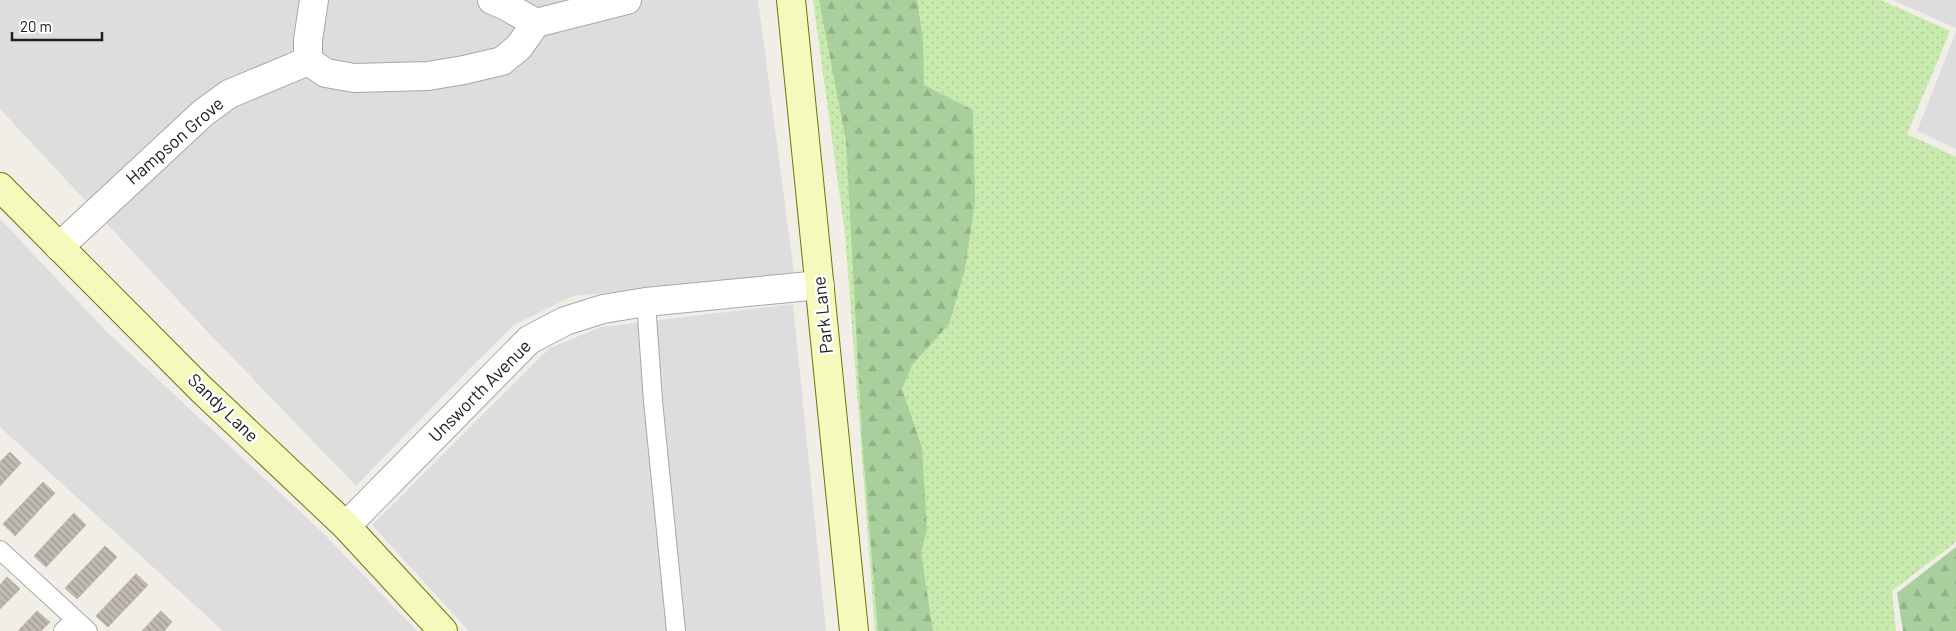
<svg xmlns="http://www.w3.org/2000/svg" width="1956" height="631" viewBox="0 0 1956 631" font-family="Barlow,sans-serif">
	<defs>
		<pattern id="grass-dots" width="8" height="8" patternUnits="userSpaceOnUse" patternTransform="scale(1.25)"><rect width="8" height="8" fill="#c9eaae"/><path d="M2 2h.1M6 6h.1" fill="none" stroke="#acc895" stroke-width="1.8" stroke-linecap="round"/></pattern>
		<pattern id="forest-firs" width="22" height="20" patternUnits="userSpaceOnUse" patternTransform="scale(1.25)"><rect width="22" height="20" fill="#a9cf9c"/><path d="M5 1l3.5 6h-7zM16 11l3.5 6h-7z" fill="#91b186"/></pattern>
		<pattern id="building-back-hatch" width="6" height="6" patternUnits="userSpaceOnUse" patternTransform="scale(1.25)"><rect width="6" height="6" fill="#c1bab3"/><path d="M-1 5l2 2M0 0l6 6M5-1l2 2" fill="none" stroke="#9c9791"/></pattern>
	</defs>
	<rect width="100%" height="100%" fill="#f0eee7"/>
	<path fill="#dedddd" d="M0,0H758L794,272L744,280L573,296L514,325L471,367L356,486L203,327L0,109Z
		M1893,0H1956V28Z
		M1956,32V149L1917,131Z
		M0,219L105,330L324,534L417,631H223L0,427Z
		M793,304L826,631H469L372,525L550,348L601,327Z"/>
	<path fill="url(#grass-dots)" d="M813,0H1881L1950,31L1907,134L1956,157V542L1892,591L1896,631H875L845,234Z"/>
	<path fill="url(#forest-firs)" d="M819,0H917L923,40L924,85L973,110L975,202L965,269L949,324L912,365L902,389L922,448L927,529L921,553L933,631H878L862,439L846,141Z
		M1956,547V631H1903L1897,593Z"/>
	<path fill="url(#building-back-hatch)" stroke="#c2b5a9" d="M10,452L21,463L0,486V462Z
		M43,482L55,493L15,536L3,524Z
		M74,513L86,525L46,567L34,556Z
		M105,546L117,557L77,599L65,588Z
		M136,574L148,585L108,627L96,616Z
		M7,577L20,589L0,609V585Z
		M37,611L50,622L41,631H18Z
		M161,611L172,622L164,631H142Z"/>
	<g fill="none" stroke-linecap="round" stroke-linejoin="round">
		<g stroke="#a7a7a7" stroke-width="20">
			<path id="lane" d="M646,302L653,401L676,631
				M0,550L75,619L63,631
				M75,619L88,631"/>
		</g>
		<g stroke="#a7a7a7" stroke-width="30">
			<path id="street" d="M492,0L504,5L536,23
				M308,61V40L314,0
				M59,247L203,113L229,94L308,61L326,73L354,78L428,76L464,70L502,61L519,47L536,23L627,0
				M346,526L529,340L565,321L603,309L646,302L820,285"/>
		</g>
		<g stroke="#687806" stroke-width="30">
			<path id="secondary" d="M791,0L854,631
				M0,187L200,388L346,526L443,631"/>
		</g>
		<use href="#lane" stroke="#fff" stroke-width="18"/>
		<use href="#street" stroke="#fff" stroke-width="28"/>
		<use href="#secondary" stroke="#f4f9bc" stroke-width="28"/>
	</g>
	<g text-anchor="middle" stroke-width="5" stroke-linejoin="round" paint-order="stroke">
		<g font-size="18" fill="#202020" stroke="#fff">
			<text transform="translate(175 141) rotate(-41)" y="6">Hampson Grove</text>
			<text transform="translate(823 315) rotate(-96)" y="6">Park Lane</text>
			<text transform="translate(480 391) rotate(-45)" y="6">Unsworth Avenue</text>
			<text transform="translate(223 408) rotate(44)" y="6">Sandy Lane</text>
		</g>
	</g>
	<path d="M12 32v8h90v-8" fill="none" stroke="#202020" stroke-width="2.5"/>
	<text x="20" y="32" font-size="15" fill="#202020" stroke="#ffffff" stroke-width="4" paint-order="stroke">20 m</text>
</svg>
